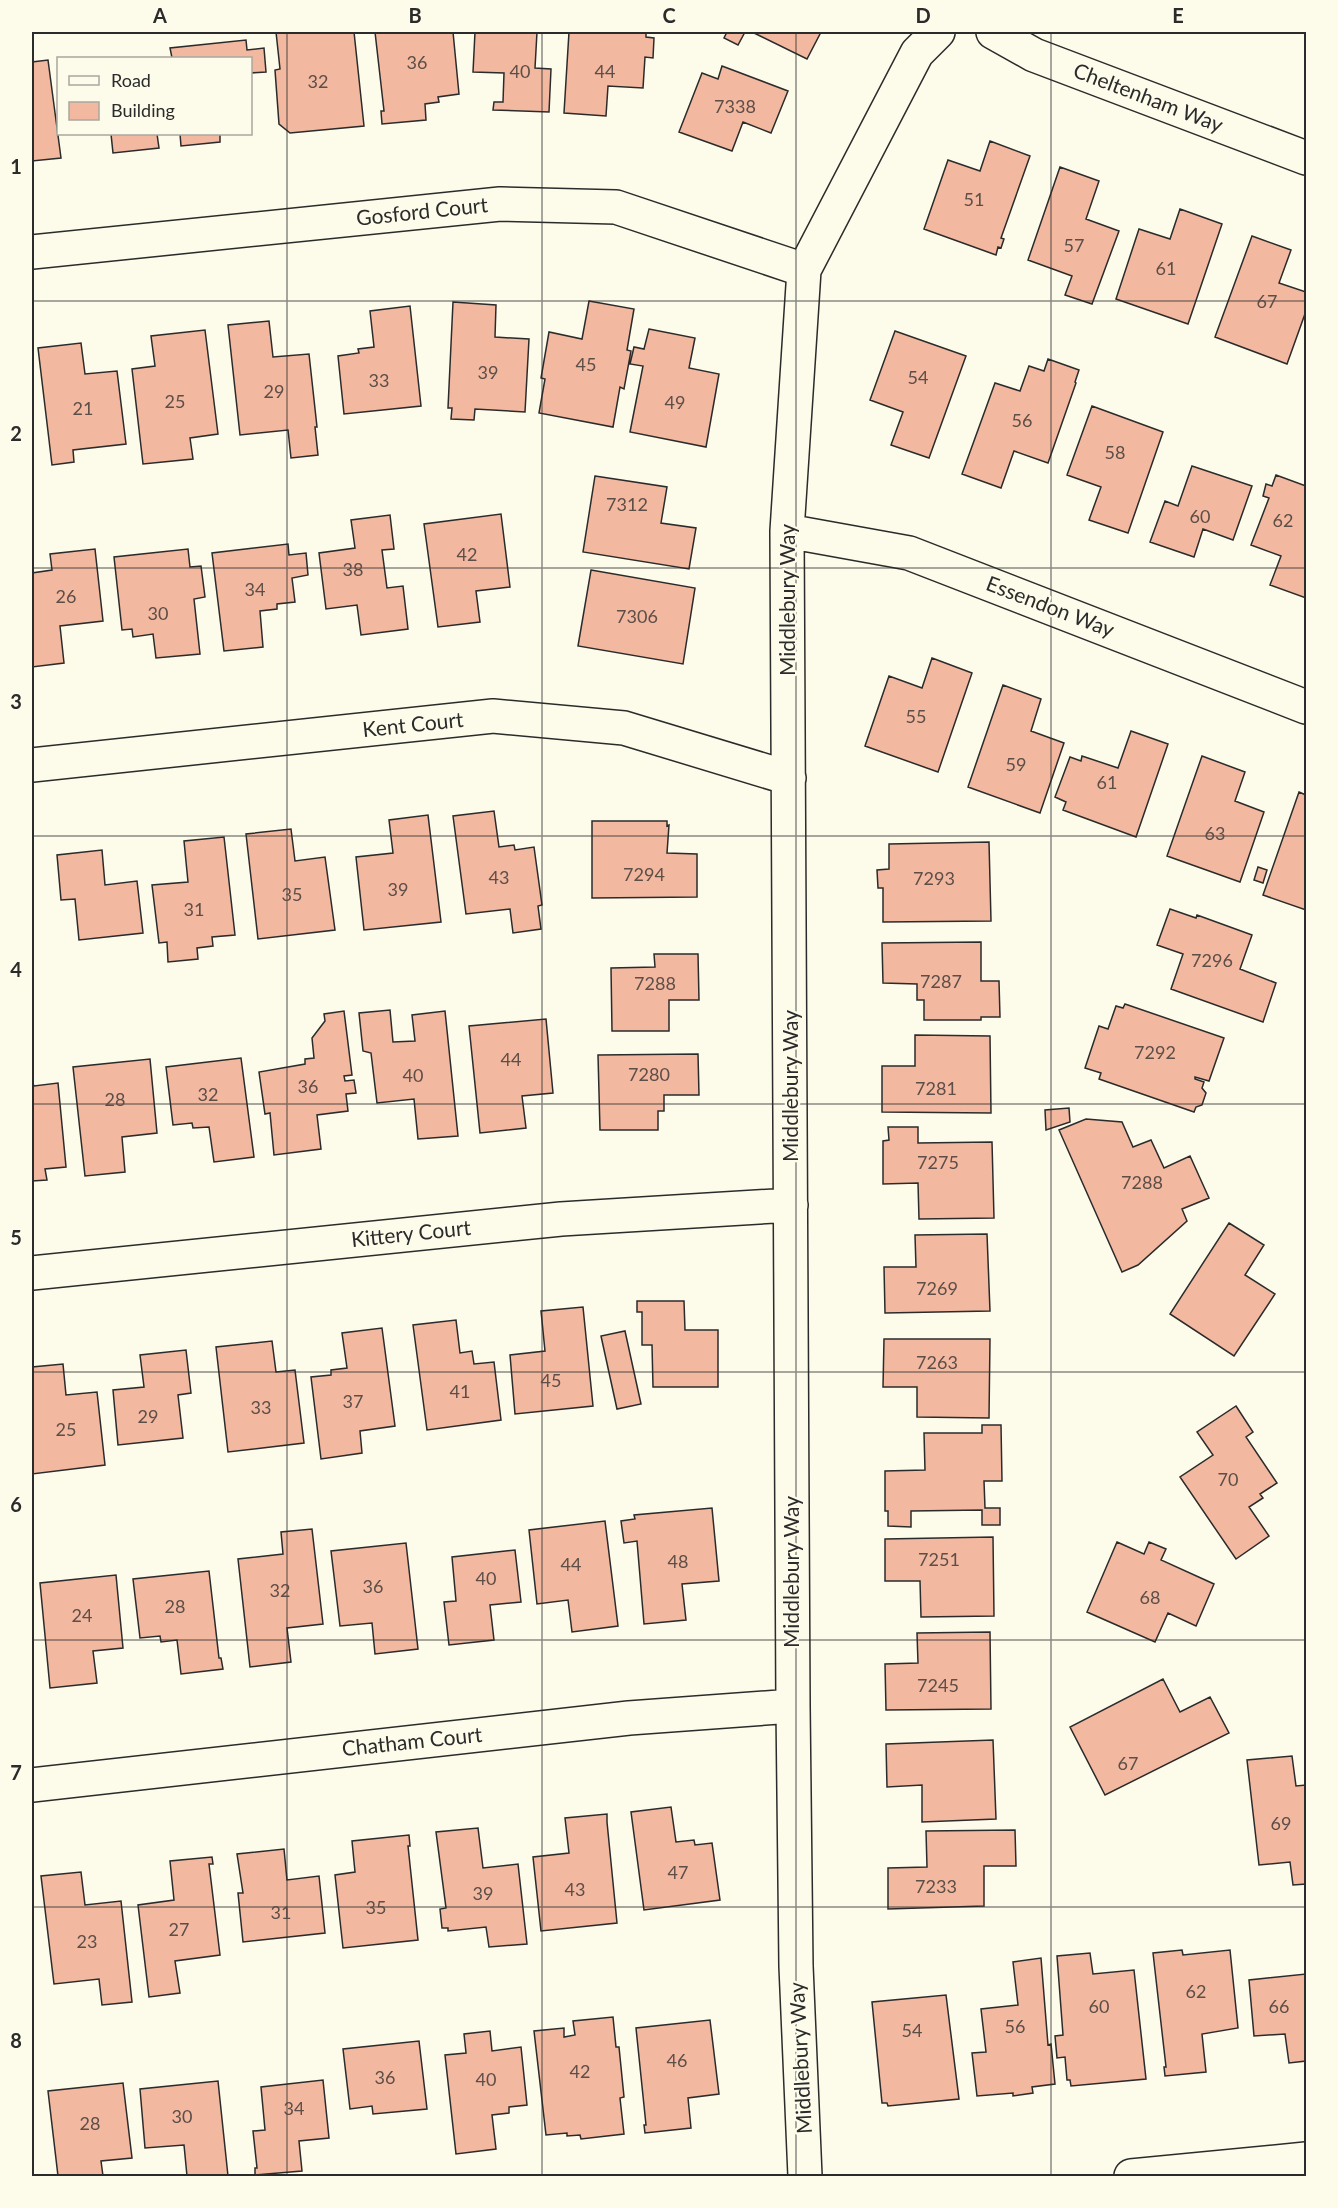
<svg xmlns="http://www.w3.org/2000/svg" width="1338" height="2208" viewBox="0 0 1338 2208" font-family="Lato,sans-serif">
	<rect width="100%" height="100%" fill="#fdfbea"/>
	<path fill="#f2b8a0" stroke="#2b2b2b" stroke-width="1.5" d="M276,32H354L364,126L290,133L279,124L275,70L280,69Z
		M375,32H453L459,94L438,97L439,102L425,104L426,120L382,124L381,111H384Z
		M475,32H537L535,68L551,69L549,112L493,110L494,102H503L504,73L473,72Z
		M569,32H646V37L654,38L653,58L645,57L643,88L608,86L606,116L564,113Z
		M727,32H745L738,45L724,38Z
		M752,32H821L807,59Z
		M246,40L247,50L264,48L266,72L250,73V58H172L170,48Z
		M48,60L61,158L32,161V62Z
		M722,66L788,91L771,133L743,122L732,151L679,132L702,73L718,79Z
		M111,134H157L159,148L113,153Z
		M180,134H220V142L181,146Z
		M990,141L1030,156L1001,238L1004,239L1001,248L998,247L996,255L924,229L948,160L980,171Z
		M1060,167L1099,181L1086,219L1119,231L1092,304L1065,295L1072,276L1028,260Z
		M1180,209L1222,224L1188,324L1116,299L1139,229L1170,239Z
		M1252,236L1291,250L1279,283L1306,292V311L1287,364L1215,337Z
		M589,301L634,309L627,350L631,351L624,389L620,387L613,427L539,413L545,379L541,378L549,332L582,339Z
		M453,302L496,305L495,337L529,339L525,412L475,409L474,420L451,419L452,408H448Z
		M410,306L421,406L344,414L338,356L359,353L358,349L374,347L370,311Z
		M269,321L273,357L309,354L317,427H315L318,455L291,458L288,430L240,435L228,325Z
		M649,329L695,338L689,368L719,374L706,447L630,432L643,366L630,364L634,347L644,349Z
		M205,330L218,434L190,438L193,459L143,464L132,369L155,366L151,336Z
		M895,331L966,356L929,458L891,445L903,412L870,400Z
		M81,343L85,374L117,371L126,444L73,450L74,462L52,465L38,348Z
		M1048,359L1079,370L1075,382L1076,383L1048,463L1014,451L1001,488L962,474L995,383L1020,391L1029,366L1044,371Z
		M1092,406L1163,432L1128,533L1089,520L1101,487L1067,475Z
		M1192,466L1252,486L1233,540L1203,529L1194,557L1150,542L1165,501L1178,506Z
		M1276,475L1306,486V598L1270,585L1281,556L1251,545L1269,498L1263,496L1266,484L1272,486Z
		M595,476L667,487L661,523L696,528L689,569L583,552Z
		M501,514L510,587L476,591L480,622L438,627L424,524Z
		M390,515L394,549L382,550L387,588L403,586L408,629L361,635L357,605L326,609L319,553L355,548L351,520Z
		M288,544L289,555L306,553L308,575L292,578L295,602L277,604V609L260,611L263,647L224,651L212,553Z
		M95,549L103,621L60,626L64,663L32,667V573L52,570L50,554Z
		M188,549L190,567L201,566L205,597L194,599L200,654L156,658L153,634L133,637L132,629L122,630L114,557Z
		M591,570L695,588L683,664L578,646Z
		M932,658L972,673L938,772L865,746L889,676L922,688Z
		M1003,685L1041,699L1031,731L1064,743L1040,813L968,787Z
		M1131,731L1168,744L1136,837L1063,810L1066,802L1055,797L1070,757L1081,761L1082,756L1118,768Z
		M1202,756L1245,772L1235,801L1264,812L1240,882L1167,856Z
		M1299,792L1306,795V910L1263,895Z
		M494,811L499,847L514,845L515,850L534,847L542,905L538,906L541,929L513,933L510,909L466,914L453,816Z
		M428,815L441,922L364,930L356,857L393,853L389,820Z
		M592,821H667V826L669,825L667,853L697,854V897L592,898Z
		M291,829L295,861L325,857L335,930L258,939L246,834Z
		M224,837L235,935L212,937L213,946L197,948L198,959L168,962L167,942L159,943L152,885L188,882L184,841Z
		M989,842L991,921L883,922V888H878L877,870L889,869V844Z
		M102,850L105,885L137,881L143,933L79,940L75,899L61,900L57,855Z
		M1258,867L1267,870L1263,883L1254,880Z
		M1170,909L1196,918L1197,915L1252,935L1240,969L1276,983L1263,1022L1171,989L1183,954L1157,945Z
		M981,942V981H999L1000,1017H981V1020H924V1000H917V984L883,983L882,943Z
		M654,954H698L699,1000H669V1031H612L611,968L655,967Z
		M1125,1004L1224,1038L1209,1081L1195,1077V1079L1204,1082L1202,1088L1206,1093L1202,1105L1196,1107L1194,1112L1099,1079L1101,1073L1085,1068L1099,1026L1108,1029L1116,1006L1123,1008Z
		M390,1010L393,1042L415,1041L412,1015L445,1011L458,1136L418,1139L414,1099L377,1103L371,1053L363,1051L359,1013Z
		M344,1011L352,1075L344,1076L345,1081L354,1080L356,1093L346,1094L348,1111L317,1115L321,1149L274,1155L270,1113L265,1114L259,1072L305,1064V1059L314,1058L312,1038L325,1021L324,1014Z
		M546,1019L553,1093L522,1096L526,1128L480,1133L469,1026Z
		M915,1035L990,1036L991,1113L882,1112V1066H915Z
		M698,1054L699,1095H664V1111H658V1130H600L598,1055Z
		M241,1058L254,1157L214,1162L209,1127L193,1128L192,1123L173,1125L166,1067Z
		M150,1059L157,1133L122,1137L125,1172L85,1176L73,1067Z
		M32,1081L34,1086L58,1083L66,1167L45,1169L47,1180L32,1181Z
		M1069,1108L1070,1122L1046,1130L1045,1110Z
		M1086,1119L1122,1122L1133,1147L1151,1140L1164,1168L1190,1156L1209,1198L1182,1209L1187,1221L1138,1265L1122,1272L1059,1130Z
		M888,1127H918V1143L992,1142L994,1218L919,1219L918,1183L883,1184V1141L889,1140Z
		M1229,1223L1264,1245L1245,1275L1275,1294L1234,1356L1170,1314Z
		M987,1234L990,1311L885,1313L884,1267H916L915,1235Z
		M637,1301H684L685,1330H718V1387H653L652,1345H642V1312H637Z
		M583,1307L593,1406L515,1414L510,1355L545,1351L541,1311Z
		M456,1320L460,1353L472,1351L474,1364L494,1362L501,1420L427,1430L413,1325Z
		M382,1328L395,1426L360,1431L362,1453L321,1459L311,1377L331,1375V1370L347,1368L342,1333Z
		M625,1331L641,1404L617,1409L601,1336Z
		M884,1339H990L989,1418L917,1417V1387H883Z
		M272,1341L276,1372L295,1370L304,1443L228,1452L216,1347Z
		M186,1350L191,1393L178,1395L183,1438L118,1445L113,1390L144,1387L140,1355Z
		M63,1364L66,1395L97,1392L105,1465L32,1474V1367Z
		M1236,1406L1253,1432L1246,1437L1277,1483L1260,1494L1263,1498L1249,1507L1269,1536L1236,1559L1180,1477L1213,1455L1197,1432Z
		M982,1425H1001L1002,1481H984L985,1508H1000V1525H982V1510L911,1511V1527L888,1526V1511H885V1471L925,1470L924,1433H982Z
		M712,1508L719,1581L682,1584L686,1620L644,1624L637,1541L624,1543L621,1521L635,1519L634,1515Z
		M605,1521L618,1626L572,1632L568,1600L537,1604L529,1530Z
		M312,1529L323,1624L287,1628L291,1662L250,1667L238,1559L283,1554L281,1532Z
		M993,1537L994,1616L921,1617L920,1581H885V1539Z
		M1117,1542L1144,1554L1149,1542L1166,1549L1161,1560L1214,1584L1196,1626L1168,1613L1155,1642L1087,1612Z
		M406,1543L418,1649L375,1654L372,1623L340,1626L331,1551Z
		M515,1550L521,1602L490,1605L494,1640L449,1645L444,1602L456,1601L452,1557Z
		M209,1571L219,1658H221L223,1669L181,1674L177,1640L161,1642L160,1636L140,1638L133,1579Z
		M116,1575L123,1648L93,1651L97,1683L50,1688L40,1583Z
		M990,1632L991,1709L886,1710L885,1664L918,1663L917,1633Z
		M1163,1679L1180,1712L1210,1697L1229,1733L1105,1795L1070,1727Z
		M993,1740L996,1819L922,1822V1785L887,1787L886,1744Z
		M1292,1756L1296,1786L1306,1785V1884L1293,1885L1290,1862L1259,1865L1247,1760Z
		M671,1807L676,1842L694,1840L695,1845L712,1843L720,1900L644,1910L631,1812Z
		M607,1814V1822L617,1923L541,1931L533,1857L569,1853L565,1818Z
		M478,1828L483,1868L518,1864L527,1944L489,1947L486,1927L448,1931V1928H442L440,1909L446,1908L436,1832Z
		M1015,1830L1016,1866H984V1906L888,1909V1868L927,1867L926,1831Z
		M409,1835L410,1846H408L418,1940L343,1948L335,1875L355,1872L352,1841Z
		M284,1849L287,1880L319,1876L325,1933L243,1942L238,1893H243L237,1854Z
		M212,1857L213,1864H209L220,1955L175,1961L180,1993L149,1997L138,1905L174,1900L170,1861Z
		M81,1872L85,1905L121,1901L132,2002L102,2005L99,1979L54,1984L41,1876Z
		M1182,1950L1183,1955L1230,1950L1238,2028L1202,2034L1206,2072L1165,2076L1164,2067H1166L1153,1953Z
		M1090,1953L1093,1974L1134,1970L1146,2079L1071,2086L1070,2080H1067L1065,2057L1057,2058L1055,2036L1063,2035L1057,1956Z
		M1041,1958L1048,2045L1051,2044L1055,2084L1032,2087L1033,2093L1013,2096V2093L977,2096L972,2053L986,2052L981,2009L1018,2005L1013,1962Z
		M1306,1974V2061L1289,2063L1285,2034L1254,2036L1249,1980Z
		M946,1995L959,2099L888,2106L887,2103H882L872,2002Z
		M613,2017L616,2047H619L624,2097L620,2098L624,2134L581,2139L580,2135L567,2136V2133L546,2135L534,2031L564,2028V2037L575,2035L573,2021Z
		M710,2020L719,2094L688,2098L691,2128L645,2133L644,2125H646L636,2028Z
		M490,2031L492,2051L521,2047L527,2105L509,2107V2113L492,2115L496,2149L456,2154L445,2055L466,2053L464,2034Z
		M419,2041L427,2109L373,2114L372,2106L350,2109L343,2049Z
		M323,2080L329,2138L299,2141L302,2171L255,2175V2168H257L253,2131L265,2130L261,2087Z
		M218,2081L228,2176H187L184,2145L145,2148L140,2089Z
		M123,2083L132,2158L101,2161L103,2176H58L48,2091Z"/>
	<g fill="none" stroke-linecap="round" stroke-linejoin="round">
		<g stroke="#2b2b2b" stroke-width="36">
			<path id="street" d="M993,32L1034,55L1306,158
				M32,252L500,204L616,207L804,270
				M787,531L909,553L1306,707
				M32,765L493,716L624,728L789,778
				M32,1273L561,1219L791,1205
				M32,1785L629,1718L793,1706
				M805,2176L796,1966L793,1706L787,531L804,270L917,53L938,32"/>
		</g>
		<g stroke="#2b2b2b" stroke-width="36">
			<path id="secondary" d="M1131,2176L1306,2159"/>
		</g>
		<use href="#street" stroke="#fdfbea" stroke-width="33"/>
		<use href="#secondary" stroke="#fdfbea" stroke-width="33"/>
	</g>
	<path fill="none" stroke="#2b2b2b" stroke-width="1.5" stroke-opacity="0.55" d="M287,32V2176M542,32V2176M796,32V2176M1051,32V2176M32,301H1306M32,568H1306M32,836H1306M32,1104H1306M32,1372H1306M32,1640H1306M32,1907H1306"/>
	<g text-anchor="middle" stroke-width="4.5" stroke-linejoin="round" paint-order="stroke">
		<g font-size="18" fill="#5d4e48">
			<text x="417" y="69">36</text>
			<text x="520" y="78">40</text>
			<text x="605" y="78">44</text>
			<text x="318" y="88">32</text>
			<text x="735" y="113">7338</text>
			<text x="974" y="206">51</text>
			<text x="1074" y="252">57</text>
			<text x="1166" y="275">61</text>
			<text x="1267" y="308">67</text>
			<text x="586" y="371">45</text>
			<text x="488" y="379">39</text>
			<text x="918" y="384">54</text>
			<text x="379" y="387">33</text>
			<text x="274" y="398">29</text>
			<text x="175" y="408">25</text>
			<text x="675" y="409">49</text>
			<text x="83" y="415">21</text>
			<text x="1022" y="427">56</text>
			<text x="1115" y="459">58</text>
			<text x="627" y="511">7312</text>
			<text x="1200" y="523">60</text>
			<text x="1283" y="527">62</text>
			<text x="467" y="561">42</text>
			<text x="353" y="576">38</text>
			<text x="255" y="596">34</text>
			<text x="66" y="603">26</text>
			<text x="158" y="620">30</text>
			<text x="637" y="623">7306</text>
			<text x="916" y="723">55</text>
			<text x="1016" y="771">59</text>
			<text x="1107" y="789">61</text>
			<text x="1215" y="840">63</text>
			<text x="644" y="881">7294</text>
			<text x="499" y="884">43</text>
			<text x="934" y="885">7293</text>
			<text x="398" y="896">39</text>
			<text x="292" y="901">35</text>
			<text x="194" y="916">31</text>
			<text x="1212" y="967">7296</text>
			<text x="941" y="988">7287</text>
			<text x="655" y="990">7288</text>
			<text x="1155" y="1059">7292</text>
			<text x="511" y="1066">44</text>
			<text x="649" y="1081">7280</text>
			<text x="413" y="1082">40</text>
			<text x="308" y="1093">36</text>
			<text x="936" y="1095">7281</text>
			<text x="208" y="1101">32</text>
			<text x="115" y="1106">28</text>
			<text x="938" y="1169">7275</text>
			<text x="1142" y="1189">7288</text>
			<text x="937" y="1295">7269</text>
			<text x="937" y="1369">7263</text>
			<text x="551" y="1387">45</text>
			<text x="460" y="1398">41</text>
			<text x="353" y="1408">37</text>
			<text x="261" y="1414">33</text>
			<text x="148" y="1423">29</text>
			<text x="66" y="1436">25</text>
			<text x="1228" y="1486">70</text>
			<text x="939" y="1566">7251</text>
			<text x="678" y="1568">48</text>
			<text x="571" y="1571">44</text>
			<text x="486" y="1585">40</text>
			<text x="373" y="1593">36</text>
			<text x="280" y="1597">32</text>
			<text x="1150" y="1604">68</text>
			<text x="175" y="1613">28</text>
			<text x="82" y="1622">24</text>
			<text x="938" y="1692">7245</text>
			<text x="1128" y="1770">67</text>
			<text x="1281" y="1830">69</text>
			<text x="678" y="1879">47</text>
			<text x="936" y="1893">7233</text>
			<text x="575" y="1896">43</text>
			<text x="483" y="1900">39</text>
			<text x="376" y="1914">35</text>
			<text x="281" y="1919">31</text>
			<text x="179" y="1936">27</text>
			<text x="87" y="1948">23</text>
			<text x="1196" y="1998">62</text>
			<text x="1099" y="2013">60</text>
			<text x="1279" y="2013">66</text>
			<text x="1015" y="2033">56</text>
			<text x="912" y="2037">54</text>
			<text x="677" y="2067">46</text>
			<text x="580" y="2078">42</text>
			<text x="385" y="2084">36</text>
			<text x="486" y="2086">40</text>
			<text x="294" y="2115">34</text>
			<text x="182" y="2123">30</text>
			<text x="90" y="2130">28</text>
		</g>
		<g font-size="21" fill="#2b2b2b" stroke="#fdfbea">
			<text transform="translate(1148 98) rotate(21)" y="7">Cheltenham Way</text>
			<text transform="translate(422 212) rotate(-6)" y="7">Gosford Court</text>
			<text transform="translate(788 600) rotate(-90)" y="7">Middlebury Way</text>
			<text transform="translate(1050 607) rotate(21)" y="7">Essendon Way</text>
			<text transform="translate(413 725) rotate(-6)" y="7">Kent Court</text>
			<text transform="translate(791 1086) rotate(-90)" y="7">Middlebury Way</text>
			<text transform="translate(411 1234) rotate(-6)" y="7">Kittery Court</text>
			<text transform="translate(792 1572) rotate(-90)" y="7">Middlebury Way</text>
			<text transform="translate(412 1742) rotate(-6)" y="7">Chatham Court</text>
			<text transform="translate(801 2058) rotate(-93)" y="7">Middlebury Way</text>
		</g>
	</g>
	<rect width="1338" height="2208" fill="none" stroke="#fdfbea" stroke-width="66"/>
	<rect x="57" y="57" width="195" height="78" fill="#fdfbea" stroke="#a9a89e" stroke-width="1.5"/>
	<rect x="69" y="76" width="30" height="9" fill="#fdfbea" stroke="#a9a89e" stroke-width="1.5"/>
	<text x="111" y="87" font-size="18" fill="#2b2b2b">Road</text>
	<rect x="69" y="102" width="30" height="18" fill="#f2b8a0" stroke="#a9a89e" stroke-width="1.5"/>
	<text x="111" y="117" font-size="18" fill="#2b2b2b">Building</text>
	<rect x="33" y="33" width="1272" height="2142" fill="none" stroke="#2b2b2b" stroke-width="2"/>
	<g font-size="20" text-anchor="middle" font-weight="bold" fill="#2b2b2b">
		<text x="160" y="23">A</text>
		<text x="415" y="23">B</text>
		<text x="669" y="23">C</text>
		<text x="923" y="23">D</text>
		<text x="1178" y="23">E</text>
		<text x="16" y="174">1</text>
		<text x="16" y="441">2</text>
		<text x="16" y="709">3</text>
		<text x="16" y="977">4</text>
		<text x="16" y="1245">5</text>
		<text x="16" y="1512">6</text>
		<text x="16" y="1780">7</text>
		<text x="16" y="2048">8</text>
	</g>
</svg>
